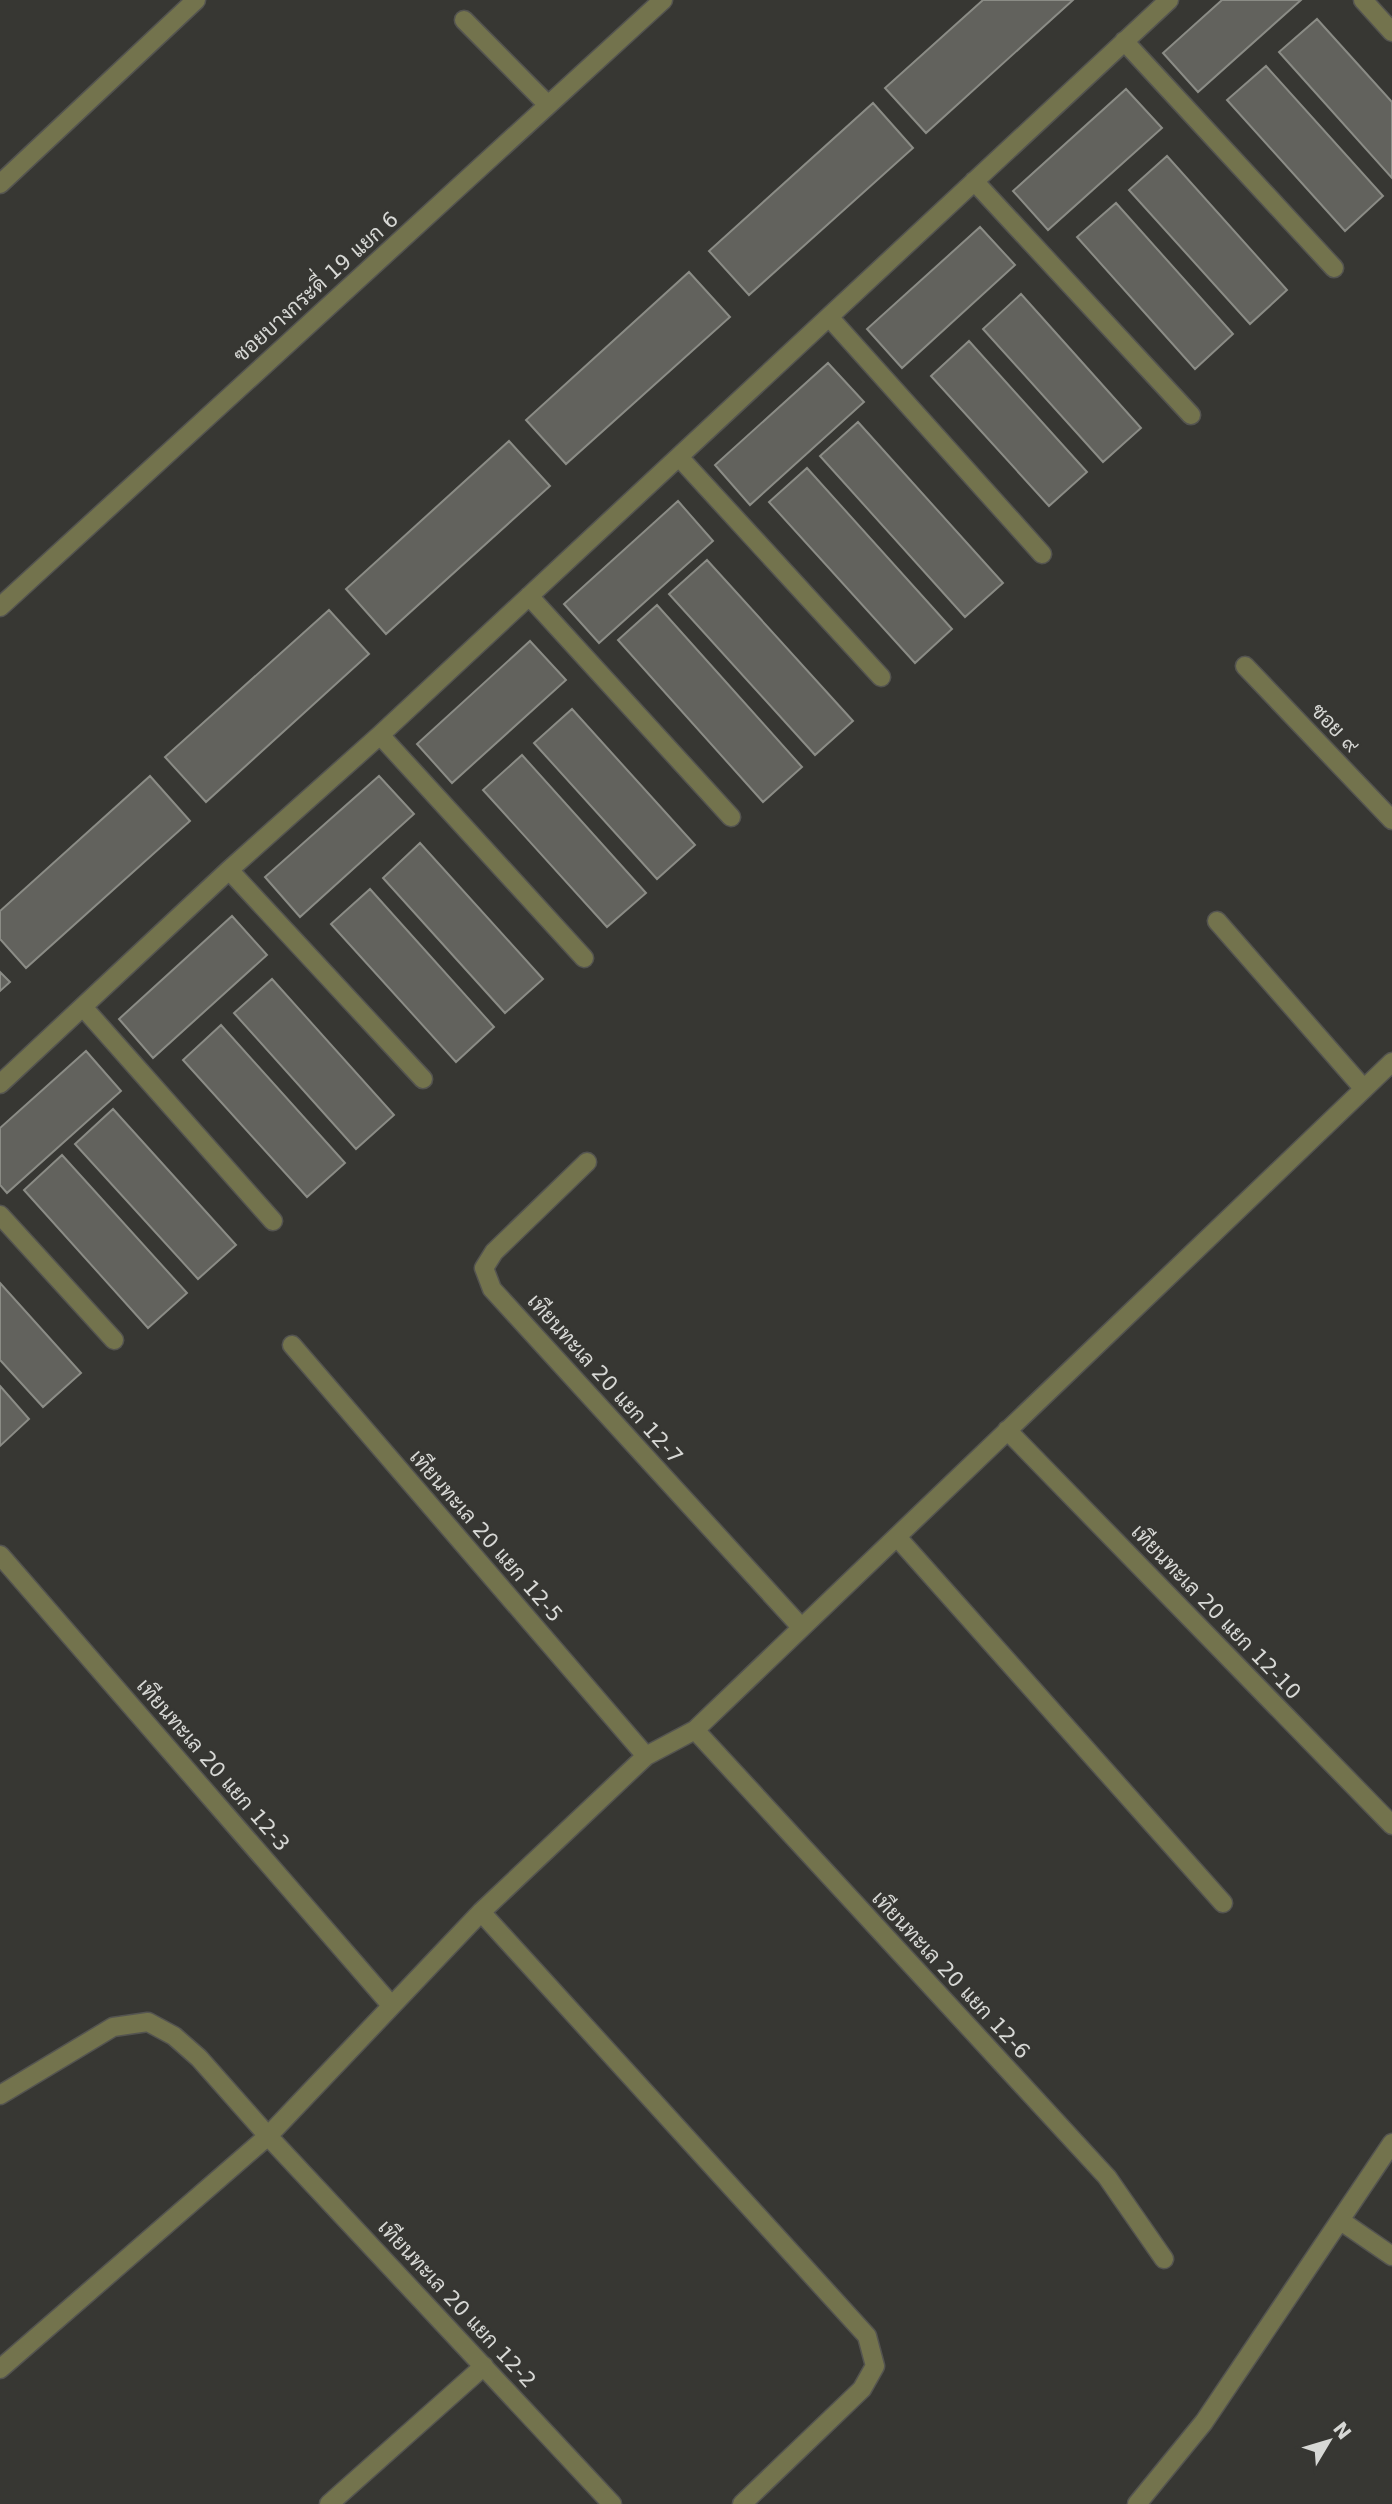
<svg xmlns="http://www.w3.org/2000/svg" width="1392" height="2504" viewBox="0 0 1392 2504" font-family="'DejaVu Sans',Sarabun,sans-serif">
	<rect width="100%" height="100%" fill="#373733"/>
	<path fill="#62625d" stroke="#8b8c86" stroke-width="2" d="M983,0H1073L926,133L885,88Z
		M1222,0H1301L1198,92L1163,53Z
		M1317,19L1392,102V178L1279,52Z
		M1266,66L1383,196L1345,231L1227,100Z
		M1126,89L1162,128L1048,230L1013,191Z
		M873,103L913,148L749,295L709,251Z
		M1167,156L1287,290L1250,324L1129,190Z
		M1116,203L1233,334L1195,369L1077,237Z
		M980,227L1015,265L902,368L867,329Z
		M689,272L730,317L566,464L526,420Z
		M1021,294L1141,428L1103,462L983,329Z
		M969,341L1087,472L1049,506L931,376Z
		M828,363L864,402L750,505L715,465Z
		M858,422L1003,583L965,617L820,456Z
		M509,441L550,486L386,634L346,589Z
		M807,468L952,629L915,663L769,502Z
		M678,501L713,541L599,643L564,604Z
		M707,560L853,721L815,755L669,594Z
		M657,605L802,767L763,802L618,640Z
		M329,610L369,654L206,802L165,757Z
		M530,641L566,680L452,783L417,744Z
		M572,709L695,845L657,879L534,743Z
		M522,755L646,893L607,927L483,790Z
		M150,776L190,821L26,968L0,939V911Z
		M379,776L414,814L300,917L265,877Z
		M420,843L543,979L505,1013L383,878Z
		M370,889L494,1027L456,1062L331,924Z
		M232,916L267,955L153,1058L119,1019Z
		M0,972L10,982L0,991Z
		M272,979L394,1115L356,1149L234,1013Z
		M221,1025L345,1163L307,1197L183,1060Z
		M86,1051L121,1091L7,1193L0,1185V1128Z
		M113,1109L236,1245L198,1279L75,1144Z
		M62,1155L187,1293L148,1328L24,1190Z
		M0,1283L81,1373L43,1407L0,1360Z
		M0,1386L29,1419L0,1446Z"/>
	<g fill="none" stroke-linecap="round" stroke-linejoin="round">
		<g stroke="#545450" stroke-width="21">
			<path id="minor" d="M1363,0L1392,32
				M464,20L548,105
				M1124,41L1334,268
				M974,181L1191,415
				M0,184L196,0
				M829,317L1042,554
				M679,457L881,677
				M529,596L731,817
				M0,607L663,0
				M1245,666L1392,820
				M380,735L584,958
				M229,870L423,1079
				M1217,921L1364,1089
				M83,1007L273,1221
				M0,1084L229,870L380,735L1169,0
				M587,1162L494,1252L484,1268L492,1289L801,1627
				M0,1215L114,1340
				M292,1345L646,1756
				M1007,1430L1392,1825
				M897,1537L1223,1903
				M0,1555L391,2005
				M695,1730L1107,2177L1164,2259
				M481,1912L867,2336L875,2366L862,2389L742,2504
				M0,2095L113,2027L148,2022L174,2036L199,2058L268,2136L612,2504
				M1341,2221L1392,2256
				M0,2369L268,2136L481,1912L646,1756L695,1730L1392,1062
				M329,2504L484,2366
				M1137,2504L1204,2422L1392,2143"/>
		</g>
		<use href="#minor" stroke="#73734d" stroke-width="18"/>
	</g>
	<g text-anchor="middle" stroke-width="5" stroke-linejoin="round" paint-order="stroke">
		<g font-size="21" fill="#d7d8d5" stroke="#373733">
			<text transform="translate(316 287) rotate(-42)" y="7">ซอยบางกระดี่ 19 แยก 6</text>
			<text transform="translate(1335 728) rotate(46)" y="7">ซอย ๙</text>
			<text transform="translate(605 1379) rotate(48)" y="7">เทียนทะเล 20 แยก 12-7</text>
			<text transform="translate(486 1536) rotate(49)" y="7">เทียนทะเล 20 แยก 12-5</text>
			<text transform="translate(1216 1612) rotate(46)" y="7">เทียนทะเล 20 แยก 12-10</text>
			<text transform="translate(213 1765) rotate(49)" y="7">เทียนทะเล 20 แยก 12-3</text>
			<text transform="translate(951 1975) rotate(47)" y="7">เทียนทะเล 20 แยก 12-6</text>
			<text transform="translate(457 2304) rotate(47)" y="7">เทียนทะเล 20 แยก 12-2</text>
		</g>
	</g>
	<g transform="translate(1329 2441) rotate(52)" stroke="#373733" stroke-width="5" paint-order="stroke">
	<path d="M0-5L12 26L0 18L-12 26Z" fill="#d7d8d5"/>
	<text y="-10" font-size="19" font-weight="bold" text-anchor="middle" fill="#d7d8d5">N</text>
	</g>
</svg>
